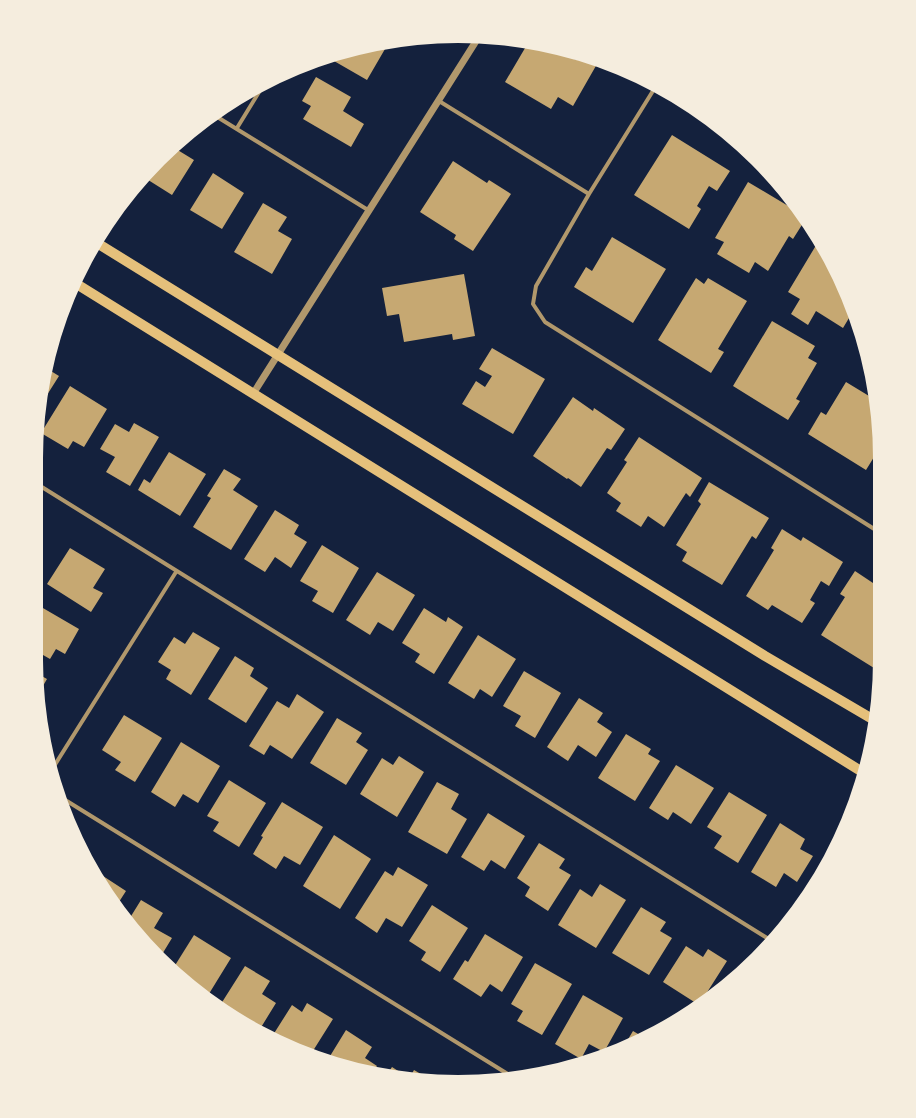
<svg xmlns="http://www.w3.org/2000/svg" width="916" height="1118" viewBox="0 0 916 1118" font-family="'Exo 2',sans-serif">
	<rect width="100%" height="100%" fill="#14213d"/>
	<path fill="#c6a872" d="M528,43L560,50L576,60L579,55L585,56L597,64L573,106L558,97L551,109L505,82Z
		M379,45L385,49L367,80L334,61L338,54L349,50Z
		M316,77L351,97L343,111L364,124L351,147L303,119L311,106L302,101Z
		M672,135L730,171L717,191L709,186L697,206L701,209L689,229L634,195Z
		M176,149L194,160L172,195L145,178L159,160L166,154L171,157Z
		M453,161L487,183L489,180L511,194L473,251L454,239L456,235L420,212Z
		M213,173L244,193L222,229L190,210Z
		M748,182L800,213L805,220L793,239L789,236L768,271L755,262L749,273L717,254L724,242L715,238Z
		M263,203L287,217L278,231L292,239L272,274L234,252Z
		M612,237L666,269L633,323L574,287L586,267L592,271Z
		M818,242L837,272L852,313L843,328L816,311L808,325L791,314L800,299L788,292Z
		M464,274L475,336L453,340L452,334L404,342L399,314L387,316L382,288Z
		M696,278L704,284L708,278L747,301L718,349L724,352L711,373L658,340Z
		M772,321L815,346L808,358L817,363L796,399L800,401L788,420L733,386Z
		M492,348L545,379L513,434L462,404L476,381L485,387L492,376L479,369Z
		M46,368L59,376L40,406L44,375Z
		M846,382L874,399L879,431V440L876,446L879,448V449L866,470L808,434L821,412L826,415Z
		M70,386L107,409L84,447L73,441L68,449L41,433Z
		M573,397L593,411L594,408L625,429L611,450L607,448L581,487L568,478L567,479L533,456Z
		M134,423L159,437L130,486L106,472L115,457L100,449L115,424L129,432Z
		M639,437L702,478L690,497L686,493L664,527L648,516L641,527L616,511L621,503L607,493L627,462L624,460Z
		M169,452L206,474L180,516L138,490L144,479L150,483Z
		M224,469L241,479L233,490L258,506L231,550L193,527L211,498L207,496Z
		M709,482L769,518L756,539L752,536L722,585L682,561L687,552L676,545L701,504L698,501Z
		M275,510L299,525L294,534L307,542L291,568L275,557L265,572L244,559Z
		M782,529L801,541L803,537L843,562L829,586L821,581L810,600L815,603L802,623L772,605L768,610L746,596L774,550L771,548Z
		M322,545L359,568L333,613L312,601L318,591L300,581Z
		M70,548L105,569L93,588L103,593L91,612L47,584Z
		M855,571L879,587V659L874,668L821,635L845,597L840,594Z
		M377,572L415,595L393,631L378,622L370,635L346,620Z
		M36,604L79,629L65,654L56,649L50,659L36,651Z
		M424,608L446,622L448,617L463,627L434,674L415,662L420,654L402,643Z
		M193,632L220,648L191,695L166,679L171,670L158,662L174,637L185,644Z
		M478,635L516,659L492,697L480,689L474,699L448,683Z
		M235,656L254,668L250,676L268,688L246,723L208,699Z
		M524,671L561,693L535,738L515,726L521,716L503,706Z
		M38,674L47,679L40,691Z
		M297,694L324,712L292,759L270,745L264,755L249,746L277,701L289,708Z
		M579,698L603,713L597,722L612,732L596,757L578,745L568,761L547,747Z
		M124,715L162,738L135,782L115,770L121,762L102,750Z
		M337,718L362,733L356,742L368,750L346,785L310,763Z
		M626,734L651,749L648,754L660,761L635,801L598,778Z
		M181,742L220,766L198,803L183,794L175,807L151,792Z
		M399,756L424,772L397,817L360,794L382,758L393,765Z
		M676,765L714,788L691,824L673,812L668,820L649,808Z
		M229,780L266,803L239,847L213,831L219,822L207,816Z
		M437,782L459,794L451,809L467,819L447,854L408,832Z
		M729,792L767,815L738,863L714,848L722,836L707,827Z
		M282,802L323,827L300,865L284,856L276,869L253,854L263,837L261,836Z
		M488,813L525,836L505,869L491,860L484,871L461,857Z
		M780,823L805,839L800,849L813,856L797,882L784,873L776,887L751,872Z
		M334,835L371,859L340,909L303,886Z
		M539,843L565,859L559,868L571,875L548,911L525,896L530,887L517,878Z
		M398,867L428,885L402,927L386,918L377,933L355,918L385,871L393,876Z
		M103,876L126,891L117,905L100,881Z
		M600,884L626,900L596,948L558,925L580,889L592,897Z
		M141,900L163,913L154,928L172,938L161,956L141,938L128,921Z
		M432,905L468,928L440,972L421,960L426,952L409,941Z
		M641,907L666,922L660,931L672,938L649,975L612,953Z
		M485,934L523,957L502,992L490,984L481,997L453,979L465,960L468,962Z
		M194,935L231,958L207,997L174,967Z
		M686,946L703,957L708,949L727,961L699,1005L663,982Z
		M535,963L572,984L542,1035L517,1021L523,1011L511,1004Z
		M245,966L270,981L262,994L276,1003L260,1029L224,1011L219,1007Z
		M583,995L623,1018L604,1052L589,1044L581,1059L555,1044Z
		M307,1003L333,1019L311,1054L273,1035L292,1005L302,1012Z
		M346,1030L372,1047L365,1058L377,1066L374,1070L327,1061Z
		M633,1031L645,1038L624,1046Z
		M392,1067L406,1076L388,1073Z
		M414,1070L433,1081L410,1077Z"/>
	<g fill="none" stroke-linecap="round" stroke-linejoin="round">
		<path stroke="#b1986c" stroke-width="4" d="M656,86L589,194L536,286L533,304L545,322L879,532
			M439,101L589,194
			M214,115L368,210
			M237,128L264,84
			M37,484L772,941
			M51,771L176,572
			M62,798L511,1076"/>
		<path stroke="#b1986c" stroke-width="7" d="M253,394L478,38"/>
		<path stroke="#e5c07b" stroke-width="10" d="M97,243L765,656L874,720
			M75,283L864,773"/>
	</g>
	<path d="M0 0H916V1118H0ZM458 43H458A415 415 0 0 1 873 458V660A415 415 0 0 1 458 1075H458A415 415 0 0 1 43 660V458A415 415 0 0 1 458 43Z" fill="#f5edde" fill-rule="evenodd"/>
</svg>
